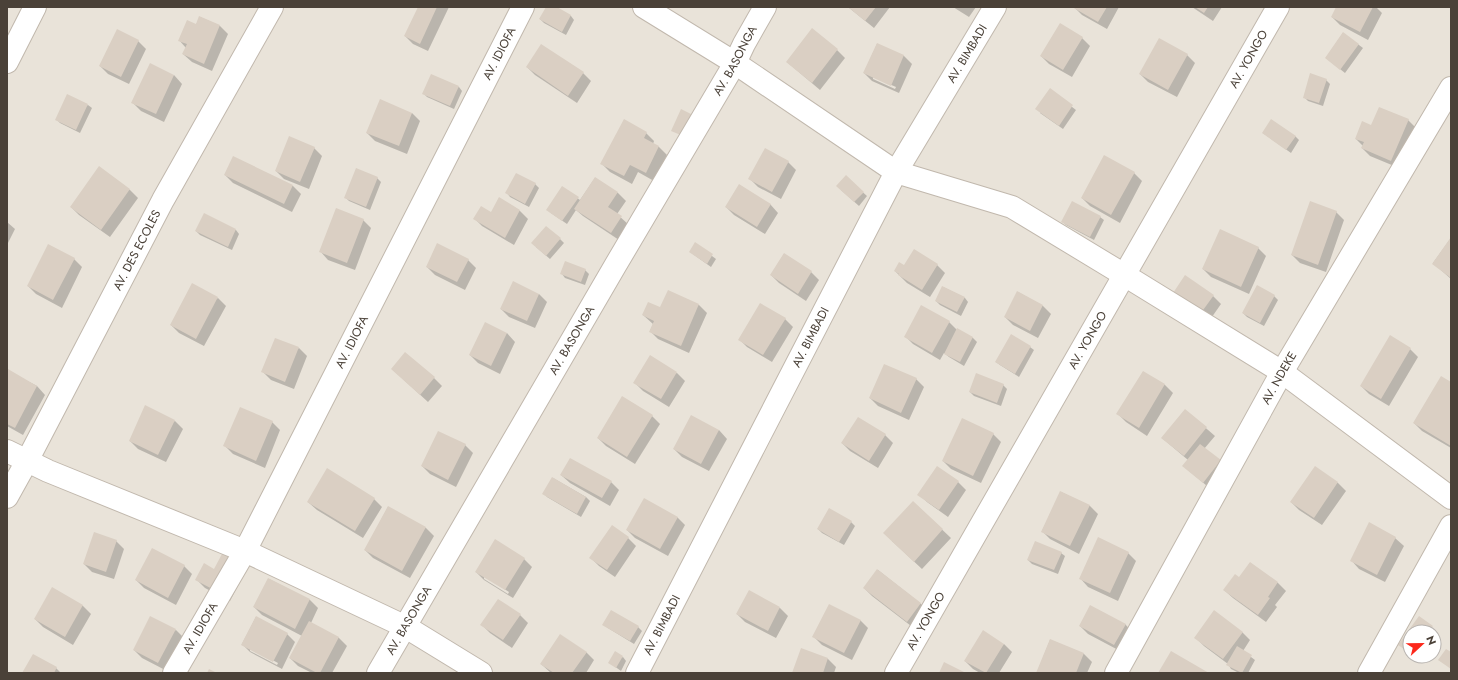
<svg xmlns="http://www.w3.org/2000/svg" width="1458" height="680" viewBox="0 0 1458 680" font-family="Jost,sans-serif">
	<rect width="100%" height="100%" fill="#f5f1eb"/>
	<path fill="#e9e3d9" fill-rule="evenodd" d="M7,7H1451V673H7ZM1410,632H1434V656H1410Z"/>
	<path fill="#0003" fill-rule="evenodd" d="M419,7H449L428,51L413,44L405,36Z
		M547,7H555L571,16L574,20L566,35L544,23L540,19Z
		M848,7H890L874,28Z
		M953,7H976L969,17Z
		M1074,7H1119L1107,29L1082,15Z
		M1192,7H1222L1213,21Z
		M1337,7H1376L1382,13L1368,40L1340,25L1332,17Z
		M200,17L220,26L228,34L212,71L192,62L183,54L186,48L179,40L196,25Z
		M1343,33L1363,48L1345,73L1326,58Z
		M1082,38L1090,46L1072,77L1049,64L1041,56Z
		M138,41L146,49L129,84L108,74L100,66Z
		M877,44L904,56L912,64L899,93L872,81L864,73ZM873,77L896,87L895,89L873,79Z
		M837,50L845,58L820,90L787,62Z
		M1187,55L1195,63L1177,97L1148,82L1140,74Z
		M527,67L583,73L591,81L577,103L535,75Z
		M174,75L182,84L164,122L141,111L133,103Z
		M1326,80L1330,84L1323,106L1308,101L1304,97Z
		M459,87L462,91L454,109L427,97L423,93Z
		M1050,90L1076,110L1063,129L1040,113Z
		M88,105L92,108L80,133L60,123L56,119Z
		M412,113L420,121L407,154L375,141L367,133Z
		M1408,120L1416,128L1399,168L1370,156L1362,148L1363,146L1356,139L1372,126Z
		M646,133L654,141L653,144L659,147L667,155L654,181L638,172L632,184L610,172L602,164Z
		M1263,133L1295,136L1299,140L1291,153Z
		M314,148L322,156L309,189L284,179L276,171Z
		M788,162L796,170L781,199L758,187L750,179Z
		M99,168L130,190L138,198L110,237L79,215L71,207Z
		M1134,173L1142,181L1120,223L1090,206L1082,198Z
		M225,175L293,186L301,194L292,212L233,183Z
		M846,177L867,196L859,206L841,190Z
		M377,178L381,182L370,210L349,201L345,197Z
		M595,178L618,193L626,201L617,214L629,225L619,240L583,216L576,210L567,224L551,213L562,187L580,200Z
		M535,184L539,188L529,207L510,197L507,193Z
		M500,199L520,211L528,219L514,245L482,226L474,218L491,213Z
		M770,204L778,213L765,234L734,215L726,207Z
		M1336,212L1344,220L1326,272L1300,263L1292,255Z
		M1100,217L1104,220L1094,240L1066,225L1063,222Z
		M363,220L371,228L355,270L328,260L320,251Z
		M7,222L15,229L7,245Z
		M236,230L239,234L232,250L200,235L196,231Z
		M1451,238V279L1433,263Z
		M560,239L564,243L550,259L536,247Z
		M696,244L716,259L711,267L690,252Z
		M1258,248L1266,256L1249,294L1211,277L1203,269Z
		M915,251L937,265L945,273L930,297L907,283L895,271L905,267Z
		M784,254L811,272L819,280L806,301L779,283L771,275Z
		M74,259L82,267L62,308L36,294L28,286Z
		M468,260L476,268L465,290L435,275L427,267Z
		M585,270L589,274L585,285L565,278L562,274Z
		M943,287L965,298L968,302L961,316L940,305L936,301Z
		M1257,287L1274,296L1278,300L1264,326L1247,317L1243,313Z
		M1018,292L1043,306L1051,314L1038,338L1013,325L1005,317Z
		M539,294L547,302L535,328L509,317L501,309Z
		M1213,296L1221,304L1207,324L1180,304Z
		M218,298L226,306L204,346L179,333L171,325Z
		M699,305L707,313L689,353L658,339L650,331L653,324L643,315L661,308Z
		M785,319L793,327L772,362L747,347L739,339Z
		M949,322L957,330L973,338L977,342L964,366L949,357L944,353L940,360L913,344L905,336Z
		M507,333L515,342L500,374L478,363L470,355Z
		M1030,347L1034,350L1019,377L1000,365L996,362Z
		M299,348L307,356L294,389L271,380L263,372Z
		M1410,349L1418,357L1389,406L1369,394L1361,386Z
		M392,369L434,378L442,386L428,402Z
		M8,371L37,386L45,395L23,435L7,426V373Z
		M1143,372L1165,385L1173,393L1147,436L1126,422L1118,414Z
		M677,373L685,381L669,407L643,391L635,383Z
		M916,379L924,387L909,420L878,406L870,398Z
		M1451,383V448L1422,431L1414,423Z
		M1003,385L1007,389L1001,406L974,396L970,392Z
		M623,398L652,416L660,424L635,464L606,446L598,438Z
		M1185,410L1215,436L1204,449L1224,465L1207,486L1187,469L1188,460L1162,438Z
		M175,421L183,429L166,462L138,449L130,441Z
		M272,422L280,430L265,468L233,454L225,446Z
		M719,430L727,439L709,471L682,457L674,449Z
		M993,434L1001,442L981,483L951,469L943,461Z
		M885,435L893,443L878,468L850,451L842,443Z
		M465,445L473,453L456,487L430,474L422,466Z
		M1315,468L1338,483L1346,491L1322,525L1299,510L1291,502Z
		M561,475L611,482L619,490L610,506L570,483Z
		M553,478L586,497L590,501L581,517L547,497L544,493Z
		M958,482L966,490L948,517L927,502L919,494Z
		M1061,492L1090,506L1098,514L1079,554L1050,539L1042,531Z
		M374,499L382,507L363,538L317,510L308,502Z
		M913,502L951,538L922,569L892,541Z
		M388,507L426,528L434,536L410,578L373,558L365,550Z
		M677,517L685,525L668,556L635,538L627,530Z
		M851,522L855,526L844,545L822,533L818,529Z
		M612,527L628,538L636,546L615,577L599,566L591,558Z
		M1395,538L1404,546L1385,582L1359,569L1351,560Z
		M116,541L124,549L114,579L92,572L84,564Z
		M1061,553L1065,556L1058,574L1032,564L1028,560Z
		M1128,553L1136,561L1118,601L1088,587L1080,578Z
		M524,559L532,567L513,598L484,580L476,572ZM484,576L509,592L508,594L484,579Z
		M1250,563L1278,583L1286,591L1275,605L1277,607L1266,622L1233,598L1224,590L1239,579Z
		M184,566L192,574L176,605L144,588L136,580Z
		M215,570H246L230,601L205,588L197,580Z
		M878,570L921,604L929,612L915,629L872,596L864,588Z
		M269,579L310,600L318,608L311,623L339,638L347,646L332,673H312L298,666L290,658L302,636L262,615L254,607Z
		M52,589L83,606L91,614L73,645L43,627L35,619Z
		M780,608L788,616L776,638L745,622L737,614Z
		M520,615L528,623L512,648L490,633L482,625Z
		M256,617L287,634L295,642L282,669L250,652L242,644ZM250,648L278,663L277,665L250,651Z
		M1419,618L1436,631L1434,633V632H1410V653L1400,645Z
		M860,620L868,628L852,660L822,645L814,637Z
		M1125,624L1133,633L1122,652L1088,634L1080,626Z
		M604,625L638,627L642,631L634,644L608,628Z
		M176,630L184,638L167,671L142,658L134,650Z
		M1242,632L1250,640L1243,651L1255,660L1248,673H1239L1231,669L1228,664L1204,646L1196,638Z
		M1050,640L1084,654L1092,662L1087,673H1037Z
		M1004,644L1012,652L999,673H980L973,669L965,661Z
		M802,650L828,659L836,667L834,673H793Z
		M586,652L594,660L586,673H551L541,664Z
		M623,657L626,661L621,671L610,663Z
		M56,668L60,672V673H23Z"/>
	<path fill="#dacfc3" d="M418,7H437L420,44L404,36Z
		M546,7H557L571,15L562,32L539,19Z
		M848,7H876L865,21Z
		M1072,7H1107L1098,22Z
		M1195,7H1208L1204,13Z
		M1336,7H1373L1360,32L1331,17Z
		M199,16L220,25L204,64L182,54L187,44L178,41L187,20L196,24Z
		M1060,23L1083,37L1063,70L1040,56Z
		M812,28L838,49L812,83L786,62Z
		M117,29L139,40L121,77L99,66Z
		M1343,32L1359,44L1340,70L1325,58Z
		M1159,38L1188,54L1168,90L1139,74Z
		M877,43L904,55L891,86L863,73Z
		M541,44L584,72L568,96L526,67Z
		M150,63L174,75L156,114L131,103Z
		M1310,73L1327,79L1319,103L1303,98Z
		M431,74L459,86L450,106L422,94Z
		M1050,88L1073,105L1059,126L1035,109Z
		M67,94L88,104L76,130L55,120Z
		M380,99L412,113L399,146L366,133Z
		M1379,107L1409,119L1391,161L1361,148L1364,142L1355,139L1362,121L1371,125Z
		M681,109L697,117L688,138L671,131Z
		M624,119L647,132L644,138L659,146L646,173L630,165L624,176L600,164Z
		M1271,119L1296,136L1286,150L1262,133Z
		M289,136L315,147L300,182L275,171Z
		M765,148L789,161L772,192L748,179Z
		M1104,155L1135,172L1111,215L1081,198Z
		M233,156L293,185L284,204L224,175Z
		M99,166L130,189L101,230L70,207Z
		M356,168L378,177L366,207L344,198Z
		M516,173L536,183L525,204L505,193Z
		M846,175L864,192L854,202L836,186Z
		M595,177L618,192L608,207L622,216L611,233L574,209Z
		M739,184L771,204L757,227L725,207Z
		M562,186L579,197L562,221L546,210Z
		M499,197L520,210L505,238L473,219L481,206L491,212Z
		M1072,201L1101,216L1090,237L1061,222Z
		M1310,201L1337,211L1318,265L1291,255Z
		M336,208L364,219L347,263L319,252Z
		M204,213L236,229L228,247L195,231Z
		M546,226L561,238L546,256L531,243Z
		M1220,229L1259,247L1241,287L1202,269Z
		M1451,237V278L1432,264Z
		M695,242L713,254L707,264L689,252Z
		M437,243L469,259L457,282L426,267Z
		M48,244L75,258L53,300L27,286Z
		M914,249L938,264L922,290L898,275L899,274L894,271L899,262L904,265Z
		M784,253L812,271L798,294L770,275Z
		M565,261L586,269L581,282L560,274Z
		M1185,275L1214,295L1198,317L1171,296Z
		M513,281L539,294L527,321L500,309Z
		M192,283L218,297L196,339L170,325Z
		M1257,285L1275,295L1260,323L1242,313Z
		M942,286L965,297L957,312L935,301Z
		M668,290L699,304L681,346L649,332L654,321L642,315L648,302L660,307Z
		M1017,291L1043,305L1030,331L1004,317Z
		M760,303L786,318L763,355L738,340Z
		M921,305L950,321L932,353L904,337Z
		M485,322L507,333L491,366L469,355Z
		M957,328L973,337L960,362L944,354Z
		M1011,334L1031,346L1015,374L995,362Z
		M1390,335L1411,348L1381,399L1360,386Z
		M275,338L299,347L285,382L261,372Z
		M405,352L435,377L420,395L391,369Z
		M650,355L677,372L661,399L633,383Z
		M884,364L917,378L901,413L869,398Z
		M8,369L37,386L15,428L7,424Z
		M1143,371L1165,384L1139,428L1116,414Z
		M976,373L1004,384L997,403L969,392Z
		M1441,376L1451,382V446L1413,423Z
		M622,396L653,415L627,457L597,438Z
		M145,405L175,420L158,455L129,441Z
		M240,407L273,421L256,461L223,446Z
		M1185,409L1207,427L1184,456L1161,438Z
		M691,415L719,430L701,464L673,449Z
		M858,417L886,434L869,461L841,443Z
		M962,418L994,433L973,476L942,461Z
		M438,431L466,444L448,480L421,466Z
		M1200,444L1221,460L1203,483L1182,466Z
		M570,458L612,481L602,498L560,475Z
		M937,466L959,481L939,510L917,495Z
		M1315,466L1338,482L1314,518L1290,502Z
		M327,468L375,498L355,531L307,502Z
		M552,477L586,497L577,514L542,494Z
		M1060,491L1090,505L1070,546L1041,532Z
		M644,498L678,517L660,549L626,530Z
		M913,501L943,529L914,562L883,533Z
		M388,506L426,527L402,571L364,550Z
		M829,508L852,521L839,542L817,529Z
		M1369,522L1396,537L1377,575L1350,561Z
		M612,525L629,537L607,570L589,558Z
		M94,532L117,540L106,572L83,564Z
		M1098,537L1129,552L1110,593L1079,579Z
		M495,539L525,558L505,590L475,572Z
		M1035,541L1062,552L1054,570L1027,560Z
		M152,548L185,565L168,598L135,580Z
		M223,552L239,561L222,594L195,580L204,563L214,569Z
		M1250,562L1278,582L1268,597L1270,598L1258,615L1223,590L1235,574L1239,577Z
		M877,569L921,603L907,622L863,588Z
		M268,578L310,599L295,629L253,607Z
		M52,587L83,605L65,637L34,619Z
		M749,590L780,607L768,631L736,614Z
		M498,599L521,614L503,640L480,625Z
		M829,604L861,620L844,653L812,637Z
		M1090,605L1126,624L1114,645L1079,626Z
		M611,610L639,626L630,641L602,625Z
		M1214,610L1243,632L1223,659L1194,638Z
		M150,616L176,629L158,663L133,650Z
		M256,616L288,633L273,662L241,645Z
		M1419,616L1433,626L1428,632H1410V653L1398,645Z
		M309,621L339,637L320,673H317L289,658Z
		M983,630L1004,644L986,673L964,661Z
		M560,634L587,652L572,673H554L540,664Z
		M1050,639L1084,653L1076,673H1036Z
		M1237,646L1252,655L1242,673L1226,665Z
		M801,648L828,658L823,673H792Z
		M1446,649L1451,652V669L1438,660Z
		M615,651L623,656L616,668L608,663Z
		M1171,651L1209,673H1158Z
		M33,654L57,667L54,673H22Z
		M944,662L966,673H939Z
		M209,669L217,673H207Z"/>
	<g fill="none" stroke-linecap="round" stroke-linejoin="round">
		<g stroke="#c1b8ad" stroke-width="24">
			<g id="minor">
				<path d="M644,7L735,63L896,172L1012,207L1126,276L1282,372L1451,498"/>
				<path d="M7,62L35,7"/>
				<path d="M7,451L48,471L245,551L406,627L481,673"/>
				<path id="s1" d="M7,497L27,461L163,200L272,7"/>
				<path id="s2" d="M174,673L245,551L523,7"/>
				<path id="s3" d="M378,673L615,266L735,63L744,44L765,7"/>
				<path id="s4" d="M637,673L896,172L995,7"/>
				<path id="s5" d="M896,673C1023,451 1152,230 1278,7"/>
				<path id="s6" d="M1116,673L1282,372L1451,88"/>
				<path d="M1369,673L1451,526"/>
			</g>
		</g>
		<use href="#minor" stroke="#fff" stroke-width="22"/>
	</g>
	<g text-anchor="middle" stroke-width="4" stroke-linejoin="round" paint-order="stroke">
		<g font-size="12" fill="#4a4138" stroke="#fff">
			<text dy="4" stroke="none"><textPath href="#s2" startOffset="700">AV. IDIOFA</textPath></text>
			<text dy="4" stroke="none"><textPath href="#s4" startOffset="702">AV. BIMBADI</textPath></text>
			<text dy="4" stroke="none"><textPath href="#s5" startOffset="708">AV. YONGO</textPath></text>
			<text dy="4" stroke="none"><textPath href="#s3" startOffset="709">AV. BASONGA</textPath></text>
			<text dy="4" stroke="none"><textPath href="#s1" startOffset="279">AV. DES ECOLES</textPath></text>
			<text dy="4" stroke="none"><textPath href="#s4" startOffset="378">AV. BIMBADI</textPath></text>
			<text dy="4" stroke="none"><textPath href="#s3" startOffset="385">AV. BASONGA</textPath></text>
			<text dy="4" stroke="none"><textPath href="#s5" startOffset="384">AV. YONGO</textPath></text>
			<text dy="4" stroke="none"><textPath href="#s2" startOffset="376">AV. IDIOFA</textPath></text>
			<text dy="4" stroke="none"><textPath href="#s6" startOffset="337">AV. NDEKE</textPath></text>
			<text dy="4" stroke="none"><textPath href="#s3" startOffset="61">AV. BASONGA</textPath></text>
			<text dy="4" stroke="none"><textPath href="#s5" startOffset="60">AV. YONGO</textPath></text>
			<text dy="4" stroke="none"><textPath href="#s4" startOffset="54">AV. BIMBADI</textPath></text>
			<text dy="4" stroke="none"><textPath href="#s2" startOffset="52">AV. IDIOFA</textPath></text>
		</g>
	</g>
	<rect width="1458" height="680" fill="none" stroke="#4a4138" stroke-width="16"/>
	<g transform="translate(1422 644) rotate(68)"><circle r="19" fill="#ffffff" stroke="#b7b3af"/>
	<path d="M0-3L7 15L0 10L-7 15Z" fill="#fc281b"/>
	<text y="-6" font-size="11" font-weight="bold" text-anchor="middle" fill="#4a4138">N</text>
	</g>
</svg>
